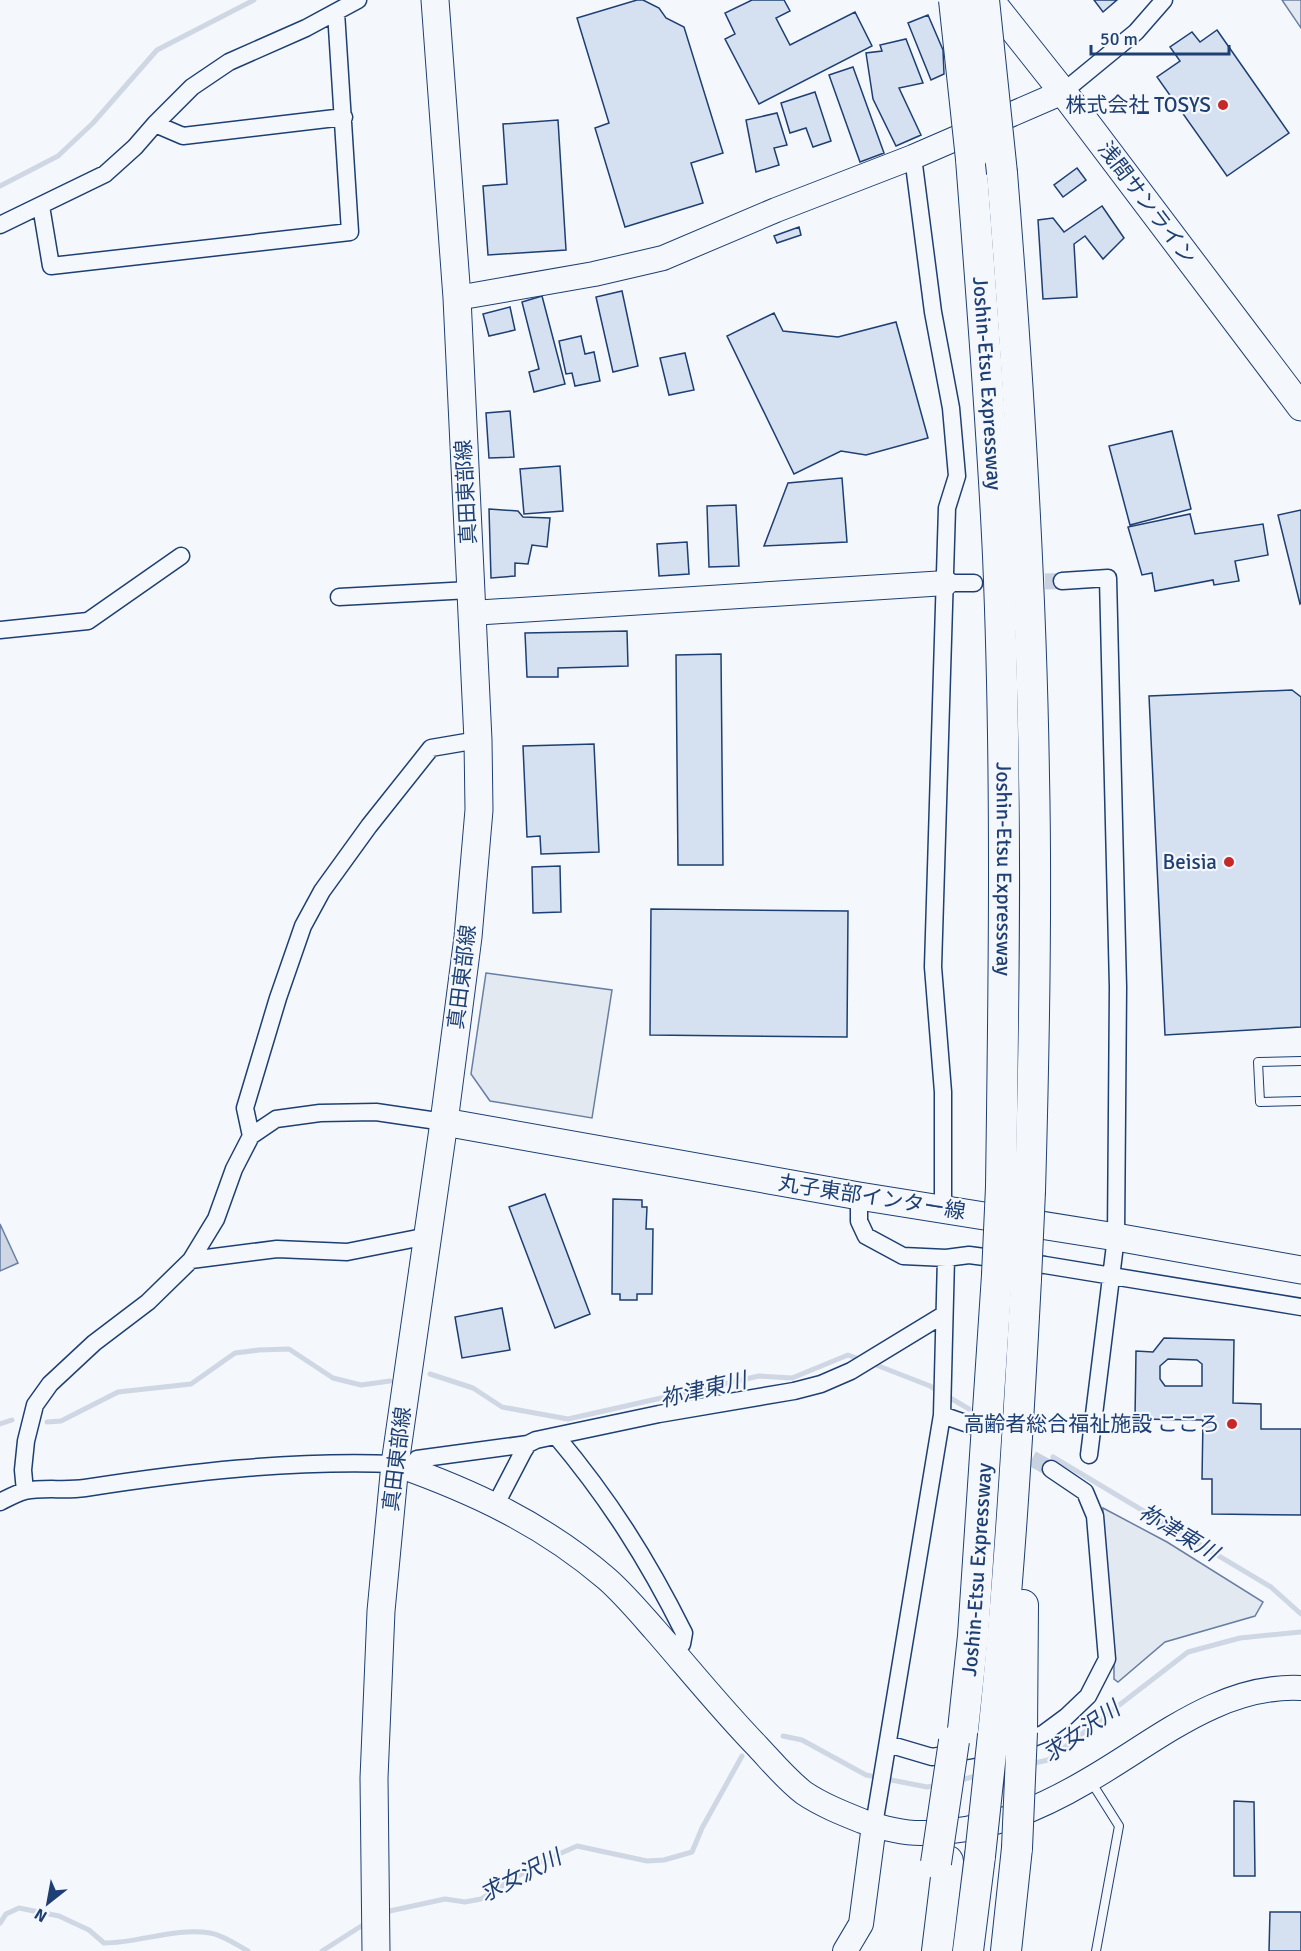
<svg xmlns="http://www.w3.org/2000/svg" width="1301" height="1951" viewBox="0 0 1301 1951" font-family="Signika,'Noto Sans JP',sans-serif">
	<rect width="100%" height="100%" fill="#f4f7fb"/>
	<path fill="#e3e9f0" stroke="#687fa3" stroke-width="1.5" d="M1282,0H1301V28Z
		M486,973L612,990L592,1118L490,1101L471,1074Z
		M1103,1508L1167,1542L1263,1602L1255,1616L1165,1642L1118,1682L1114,1679V1647L1101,1545Z"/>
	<path fill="#cfd7e4" stroke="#687fa3" stroke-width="1.5" d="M0,1224L18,1263L0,1271Z"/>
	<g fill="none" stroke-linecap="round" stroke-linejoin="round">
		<path stroke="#cfd7e4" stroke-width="5" d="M0,186L58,156L93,123L157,50L254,0
			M871,1363L930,1386L969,1409
			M430,1374L473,1388L502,1407L568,1419L759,1376L792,1378L848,1355L862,1360
			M47,1422L61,1421L118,1392L191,1384L235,1353L259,1350L289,1349L333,1378L361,1385L390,1381
			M0,1424L12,1420
			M1053,1457L1271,1587L1301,1614
			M783,1736L802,1740L866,1775L927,1787L939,1785
			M1030,1764L1048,1760L1188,1652L1240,1638L1301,1632
			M957,1781L980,1775
			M385,1912L445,1899L465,1902L481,1899L539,1863L577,1846L647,1861L664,1860L692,1852L702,1828L742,1756
			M0,1923L6,1914L19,1908L59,1916L89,1930L104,1943C139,1943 175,1927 210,1933C223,1935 237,1945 248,1951
			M322,1951L366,1923"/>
	</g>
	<path fill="#d5e0f0" stroke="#1d3f73" stroke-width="1.5" fill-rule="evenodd" d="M637,0H643L659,8L666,18L684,27L723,153L691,163L703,203L625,227L595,128L609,123L577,18Z
		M752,0H784L790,11L776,18L790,45L855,12L872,46L759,104L725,39L735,34L725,13Z
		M1094,0H1117L1103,12Z
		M928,15L943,50L944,74L931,80L908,23Z
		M1217,30L1289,133L1227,176L1157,77L1180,61L1170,47L1192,32L1200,42Z
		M906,39L923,83L899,88L921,135L896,146L873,99L866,53L882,51L880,45Z
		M853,67L884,153L860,162L829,75Z
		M815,92L831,141L813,147L806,128L790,133L781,103Z
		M777,113L787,145L774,148L779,165L756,172L746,120Z
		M558,120L566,250L488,255L483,186L507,184L503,124Z
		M1077,168L1086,180L1063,197L1054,185Z
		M1102,206L1124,238L1103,259L1085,236L1074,244L1077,297L1043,299L1038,220L1053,218L1064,232Z
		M799,227L801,235L777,243L774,236Z
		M622,291L638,366L613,372L596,297Z
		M542,296L565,384L534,392L529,372L539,369L522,302Z
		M510,307L515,330L489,336L483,314Z
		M774,313L783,331L838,337L896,322L928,438L866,455L841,451L794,474L727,336Z
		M581,336L585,354L594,352L600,381L575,386L572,373L566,374L559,341Z
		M685,353L694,390L669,395L660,358Z
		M510,411L514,457L489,458L486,413Z
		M1172,431L1191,509L1130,525L1109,446Z
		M560,466L563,511L524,514L520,469Z
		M842,478L847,542L764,546L788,483Z
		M736,505L739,566L709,567L707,506Z
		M489,509L518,511L523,517L550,518L547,547L532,545L528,564L515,563V576L491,578Z
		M1301,510V603L1300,604L1278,515Z
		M1190,514L1195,534L1263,524L1268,555L1235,561L1239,581L1214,585L1213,580L1155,591L1152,573L1142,575L1128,527Z
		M687,542L689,574L659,576L657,544Z
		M627,631L628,666L558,668V677H527L525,633Z
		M721,654L723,865H678L676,655Z
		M1292,690L1301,697V1027L1165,1035L1149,696Z
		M594,744L599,852L541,854L540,836L527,837L523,746Z
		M560,866L561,912L533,913L532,867Z
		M651,909L848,911L847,1037L650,1035Z
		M545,1194L590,1314L555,1328L509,1207Z
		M613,1199L642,1200V1207H647L646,1229H653L652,1294H637V1300H620V1294H612Z
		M502,1308L510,1350L462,1358L455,1317Z
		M1164,1338L1234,1340L1233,1403L1261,1404V1429H1301V1515L1212,1514V1479H1202L1203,1420L1135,1419L1136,1351L1153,1352ZM1168,1359L1197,1360L1202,1364V1386H1165L1160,1379V1366Z
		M1234,1801L1254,1802L1255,1876H1234Z
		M1270,1912H1301V1951H1269Z"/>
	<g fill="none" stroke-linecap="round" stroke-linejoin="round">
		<path stroke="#c9d2e0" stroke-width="16" stroke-dasharray="16 8" stroke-linecap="butt" d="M1021,582L1062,581
			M1011,1447L1051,1469"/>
		<g stroke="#1d3f73" stroke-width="10">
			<path id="lane" d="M1301,1061L1258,1062L1260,1102L1301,1101
				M1090,1780L1119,1826L1096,1951"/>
		</g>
		<g stroke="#1d3f73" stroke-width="19">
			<path id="street" d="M1063,92L1136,32L1164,0
				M155,124L183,136L344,117
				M913,157L933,312L951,408L957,476L947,508L933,967L943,1092V1209
				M41,206L51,266L350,232L336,12
				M0,225L105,174L135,147L155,124L192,87L229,62L306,28L358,0
				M1062,581L1108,578L1118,987L1116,1237L1089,1455
				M946,583H974
				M339,597L470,590
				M0,630L88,621L181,556
				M251,1136L245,1108L278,998L303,926L322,891L369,826L431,748L478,740
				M859,1196V1221L866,1236L903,1256L946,1258
				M191,1260L277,1249L347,1252L428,1236
				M942,1415L971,1425
				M556,1436C609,1499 647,1559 684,1633L682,1644L673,1651
				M417,1459L528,1444
				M25,1491L23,1470L26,1441L35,1405L50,1384L94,1343L148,1302L191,1260L216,1219L234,1169L251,1136L276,1119L320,1113L376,1112L444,1122
				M0,1502C8,1498 17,1493 25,1491C44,1487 65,1491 85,1488C188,1472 291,1460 395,1464
				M496,1504L523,1452L528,1444L536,1440L659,1414L794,1391L821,1384L851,1371L943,1315
				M888,1744L932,1757L1028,1740L1043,1734L1066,1717L1088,1696L1107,1659L1095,1516L1085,1492L1051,1469
				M874,1825L942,1415L946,1258L969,1255L1045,1265L1301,1307"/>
		</g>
		<g stroke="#1d3f73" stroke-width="26">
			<path id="secondary" d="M457,298L594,274L663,258L776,210L913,157L1063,92
				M471,613L946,583
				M395,1464C474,1492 543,1524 607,1579C624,1594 640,1613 655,1630C689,1669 722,1710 758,1747C773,1763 787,1780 804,1793C822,1805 842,1813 862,1821C882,1828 903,1834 925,1833C984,1832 1036,1811 1087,1781C1154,1743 1219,1684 1301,1688
				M845,1951L861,1924L874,1825"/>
		</g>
		<g stroke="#1d3f73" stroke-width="29">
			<path id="primary" d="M990,0L1063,92L1301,407
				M444,1122L859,1196L1116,1237L1301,1270
				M376,1951L374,1778L381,1611L395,1464L444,1122L468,937L479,810L478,740L457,298L435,0"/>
		</g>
		<g stroke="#1d3f73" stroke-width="32">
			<g id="highway">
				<path id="s1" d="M971,159C981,291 992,424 998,556C1007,767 1004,977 1001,1187"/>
				<path d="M1002,173C1018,373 1031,574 1034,776C1037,914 1034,1052 1030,1191"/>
				<path d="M1022,1732L1023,1605"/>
				<path d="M993,1735C1009,1583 1018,1431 1026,1279"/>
				<path id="s2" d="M962,1739L973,1636L997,1275"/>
				<path d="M937,1951L948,1861"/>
				<path d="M968,1951L980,1856"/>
				<path d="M1006,1951L1017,1848"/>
			</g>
		</g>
		<use href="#lane" stroke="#f4f7fb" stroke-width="8"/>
		<use href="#street" stroke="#f4f7fb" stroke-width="16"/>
		<use href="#secondary" stroke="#f4f7fb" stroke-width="24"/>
		<use href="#primary" stroke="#f4f7fb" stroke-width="27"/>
		<use href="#highway" stroke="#f4f7fb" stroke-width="30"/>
		<g stroke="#1d3f73" stroke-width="32" stroke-linecap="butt">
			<path id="highway-bridge" d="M954,0L971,159
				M984,0L1002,173
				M997,1275L1001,1187
				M1026,1279L1030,1191
				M1017,1848L1022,1732
				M980,1856L993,1735
				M936,1863L954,1741"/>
		</g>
		<use href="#highway-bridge" stroke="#f4f7fb" stroke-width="30"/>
	</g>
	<g fill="#c62828" stroke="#f4f7fb" stroke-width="2">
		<circle cx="1223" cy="105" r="6"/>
		<circle cx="1229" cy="862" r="6"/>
		<circle cx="1232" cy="1424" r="6"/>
	</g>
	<g text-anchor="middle" stroke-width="4.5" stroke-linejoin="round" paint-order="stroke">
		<g font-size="21" fill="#1d3f73" stroke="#f4f7fb" text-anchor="end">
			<text x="1211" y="112">株式会社 TOSYS</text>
			<text x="1217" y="869">Beisia</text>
			<text x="1220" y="1431">高齢者総合福祉施設 こころ</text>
		</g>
		<g font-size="21" fill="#1d3f73" stroke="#f4f7fb">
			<text transform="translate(1147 203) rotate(53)" y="7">浅間サンライン</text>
			<text dy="7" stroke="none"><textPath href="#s1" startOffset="225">Joshin-Etsu Expressway</textPath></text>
			<text transform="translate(466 492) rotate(-93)" y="7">真田東部線</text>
			<text dy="7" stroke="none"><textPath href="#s1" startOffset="711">Joshin-Etsu Expressway</textPath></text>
			<text transform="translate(462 977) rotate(-83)" y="7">真田東部線</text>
			<text transform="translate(872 1197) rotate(9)" y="7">丸子東部インター線</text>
			<text transform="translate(397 1459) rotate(-83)" y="7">真田東部線</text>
			<text dy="7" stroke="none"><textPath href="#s2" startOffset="170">Joshin-Etsu Expressway</textPath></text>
		</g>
		<g font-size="22" font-style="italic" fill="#1d3f73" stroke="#f4f7fb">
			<text transform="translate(703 1389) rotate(-13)" y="8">祢津東川</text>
			<text transform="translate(1179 1532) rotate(31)" y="8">祢津東川</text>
			<text transform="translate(1081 1731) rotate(-35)" y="8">求女沢川</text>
			<text transform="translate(520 1875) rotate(-27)" y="8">求女沢川</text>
		</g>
	</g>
	<g transform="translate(48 1903) rotate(211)" stroke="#f4f7fb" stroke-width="4.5" paint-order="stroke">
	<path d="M0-4.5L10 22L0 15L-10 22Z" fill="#1d3f73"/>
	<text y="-9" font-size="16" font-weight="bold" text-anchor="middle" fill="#1d3f73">N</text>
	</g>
	<path d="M1091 45v9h138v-9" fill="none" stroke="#1d3f73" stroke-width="3"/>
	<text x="1100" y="45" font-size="18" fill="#1d3f73" stroke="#f4f7fb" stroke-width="4.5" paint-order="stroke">50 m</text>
</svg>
